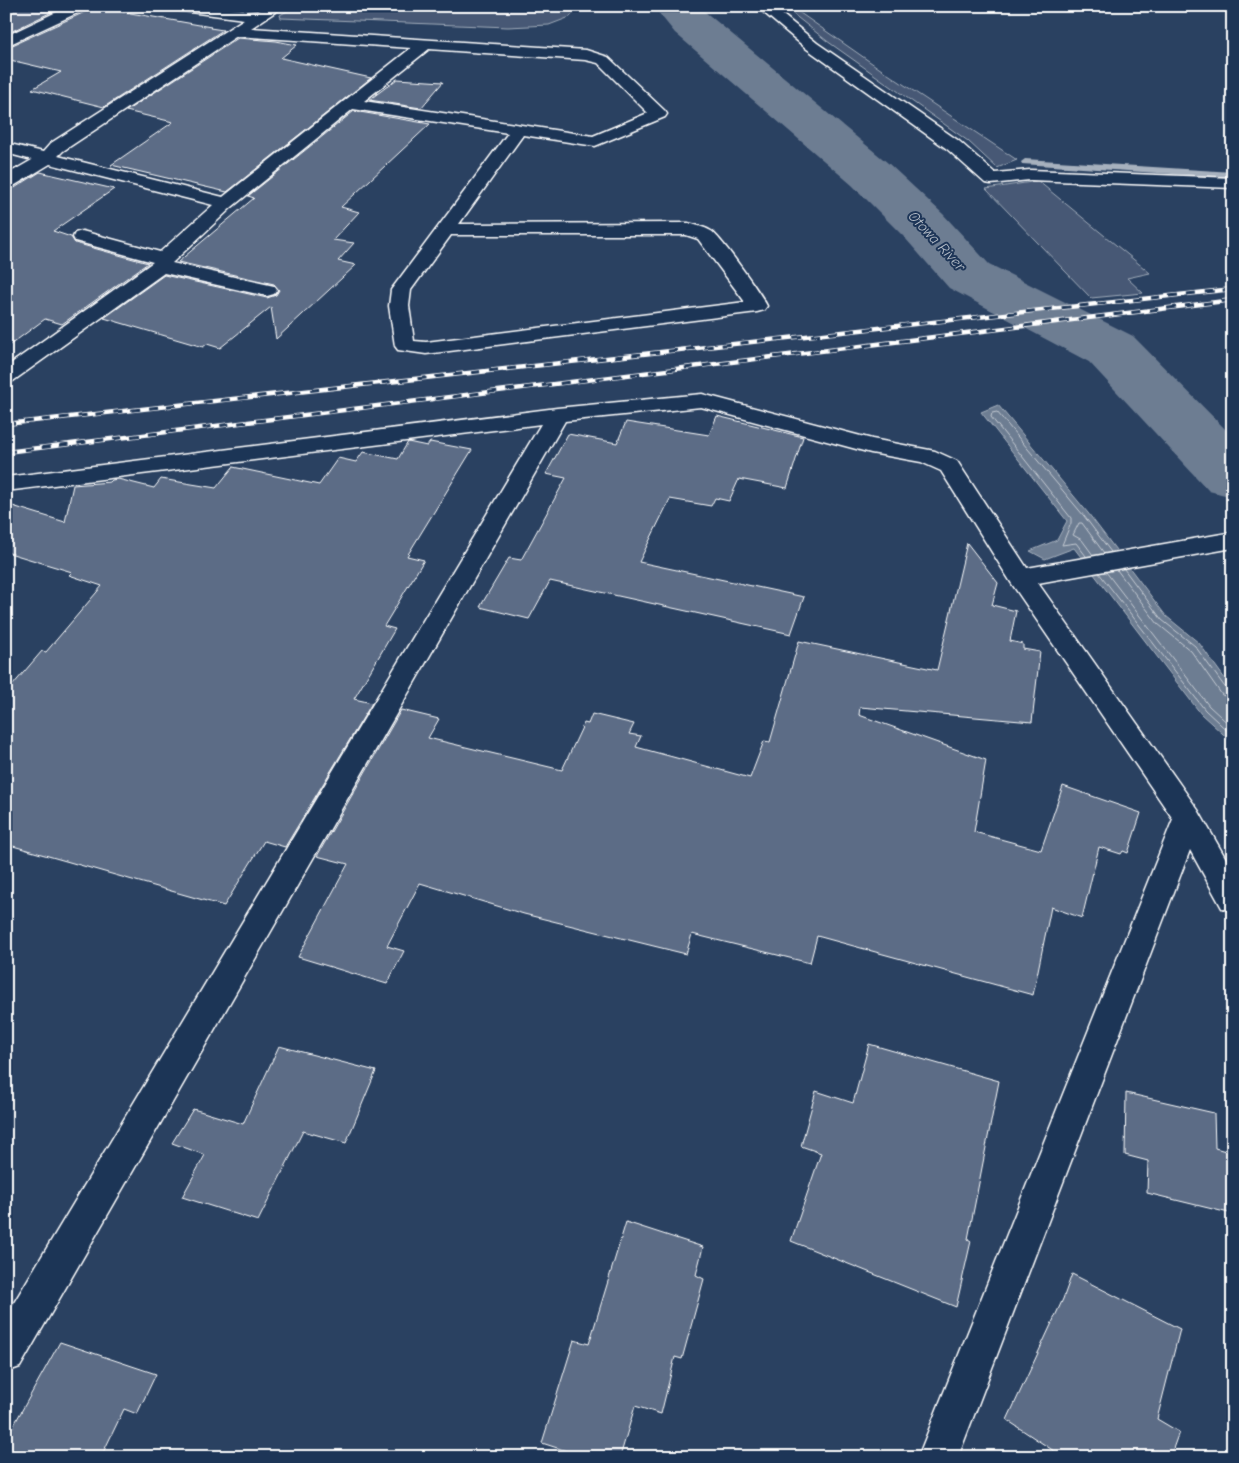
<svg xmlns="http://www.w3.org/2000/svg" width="1239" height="1463" viewBox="0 0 1239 1463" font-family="'Comic Neue',sans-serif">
	<rect width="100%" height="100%" fill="#2a4161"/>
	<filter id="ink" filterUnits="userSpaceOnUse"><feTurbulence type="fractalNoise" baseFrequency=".02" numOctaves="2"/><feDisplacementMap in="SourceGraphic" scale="10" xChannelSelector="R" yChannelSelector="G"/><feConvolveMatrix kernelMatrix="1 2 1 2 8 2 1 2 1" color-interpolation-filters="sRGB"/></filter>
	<g filter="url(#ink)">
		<path fill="#465975" stroke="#a2acba" d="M296,6H568L574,12L570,17L549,25L508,27L281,18L280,15Z
			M783,6H790L879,68L1017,160L997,168L968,141L827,41Z
			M1038,181L1150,273L1127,278L1143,293L1091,298L986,189Z"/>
		<path fill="#6d7d92" stroke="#a7b1be" d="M998,405L1088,513L1166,616L1199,643L1233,690V743L1201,714L1074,548L1045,559L1030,551L1057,540L1067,521L981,412Z"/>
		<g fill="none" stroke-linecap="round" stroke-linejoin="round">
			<path stroke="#c5cbd3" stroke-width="1" d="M1093,555L1082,540L1073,535L1079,523H1082L1104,553
				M1086,556L1076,543L1062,545L1071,523V518L991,417L992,413L997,412L1084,516L1111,552
				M1124,569L1162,620L1195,646L1227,690L1233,693
				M1117,570L1158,624L1191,651L1222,695L1233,699
				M1106,572L1209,706L1233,728
				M1099,573L1205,710L1233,736"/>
			<path fill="#a7b1be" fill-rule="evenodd" d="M1025,159L1233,172V178L1022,164L1021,162Z"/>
			<path fill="#6d7d92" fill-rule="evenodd" d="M653,6H698L888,163L943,214L989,264L1133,336L1233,437V497L1209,491L1089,362L949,288L905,238L852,185L675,33Z"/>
		</g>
		<path fill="#5b6c86" stroke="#fff" d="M6,6H64L6,34Z
			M90,6L211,27L210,28L223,30L104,107L32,89L61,72L6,59V48L87,11Z
			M238,38L276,41L297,45L281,58L371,78L227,192L111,165L173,122L126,111Z
			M397,79L443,82L421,108L369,100Z
			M354,111L430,124L341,207L359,212L333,240L354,243L338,261L356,265L276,339L271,307L220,348L207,344L203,347L104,318L164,275L267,298L276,295L279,290L274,284L178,262L254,198L248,196Z
			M40,172L114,189L53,231L71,237L75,243L148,263L62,324L45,319L6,348V190L13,189Z
			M717,416L803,437L787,488L739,479L729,501L715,498L711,506L670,499L639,562L804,597L791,634L550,581L529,619L480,607L509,558L521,560L566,478L546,474L568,434L617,443L626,422L709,435Z
			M408,442L427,446L430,442L472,450L407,556L424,560L384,626L395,629L354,699L372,703L285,847L264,841L224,906L6,844V693L42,651L46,652L102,586L69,575L72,572L6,552V504L65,522L73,485L110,482L112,480L118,479L154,488L161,479L216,488L233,467L319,485L338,458L356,462L363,452L398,459Z
			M967,543L998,583L992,605L1016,611L1010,641L1023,644V649L1040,652L1032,722L860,707L859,715L986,760L974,832L1041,850L1063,786L1141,813L1128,853L1123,851L1121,854L1099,847L1082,918L1051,907L1033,995L817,936L810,963L692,934L686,954L524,914L420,883L387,946L404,951L387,984L298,957L348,864L317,856L401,710L439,719L428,738L562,770L584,723L588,724L592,714L634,724L629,734L641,736L636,747L750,778L764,741L770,742L799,641L937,670Z
			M869,1044L999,1081L968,1239L971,1241L956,1307L791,1241L821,1153L801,1146L816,1091L853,1103Z
			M279,1046L376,1071L346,1143L303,1131L258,1221L182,1197L205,1155L172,1143L193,1109L243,1124Z
			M1126,1093L1214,1113L1215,1148L1233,1153V1214L1147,1193L1148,1161L1125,1155Z
			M626,1222L703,1247L696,1275L704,1279L682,1359L675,1357L661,1414L635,1406L620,1457H585L542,1443L574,1340L589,1344Z
			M1072,1274L1180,1329L1157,1419L1179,1432L1170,1457H1063L1007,1420L1063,1299Z
			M60,1342L156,1374L137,1414L124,1409L101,1457H6V1439Z"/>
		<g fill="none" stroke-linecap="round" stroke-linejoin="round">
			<g stroke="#fff" stroke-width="3">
				<path id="minor" d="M69,6H88L86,9L6,46V36Z
					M167,6H213L257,11L266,6H284L251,28L586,50L608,57L665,111L667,114L665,117L595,146L523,135L459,224L688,223C695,225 704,227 711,231C720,236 761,294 767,306L764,310L757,312L426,354L398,350L395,346L389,306L391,290L508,133L353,109L232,207L172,263L274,286L277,290L274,294L267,296L164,273L13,381L6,383V367L153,262L75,241L73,237L75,233L82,231L160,252L213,205L50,164L12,187L6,188V175L32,160L6,153V143L43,152L51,143L244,19L174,10ZM237,36L411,48L223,197L58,156L63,151ZM429,49L585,60L598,63L648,113L593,136L364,101ZM451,235H686L698,239L745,302L426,342L414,341L409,306L411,290Z
					M756,6H772L817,43L959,141L995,173L1030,170L1233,178V188L1030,180L991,184L985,183L947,149L807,49Z
					M702,394L872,439L935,451L957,461L1027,568L1233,532V548L1038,583L1198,810L1233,871V912L1222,908L1190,850L958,1457H918L1173,819L1012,584L941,471L921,462L871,453L701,407L565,421L20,1367L6,1372V1316L541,424L6,491V477L557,408Z"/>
			</g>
			<use href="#minor" fill="#1d3557" fill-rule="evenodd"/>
			<g stroke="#fff" stroke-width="4.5">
				<path id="rail" d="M6,424L1233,289
					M6,452L1233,300"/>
			</g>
			<use href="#rail" stroke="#1d3557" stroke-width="3" stroke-dasharray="9" stroke-linecap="butt"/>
		</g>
	</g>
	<g text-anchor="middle" stroke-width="4" stroke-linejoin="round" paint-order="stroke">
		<g font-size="15" font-style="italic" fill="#b6bec8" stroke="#1d3557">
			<text transform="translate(937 241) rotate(47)" y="5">Otowa River</text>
		</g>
	</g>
	<rect width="1239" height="1463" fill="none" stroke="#1d3557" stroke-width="25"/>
	<rect x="12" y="12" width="1214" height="1438" fill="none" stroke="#fff" stroke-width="2" filter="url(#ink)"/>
</svg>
